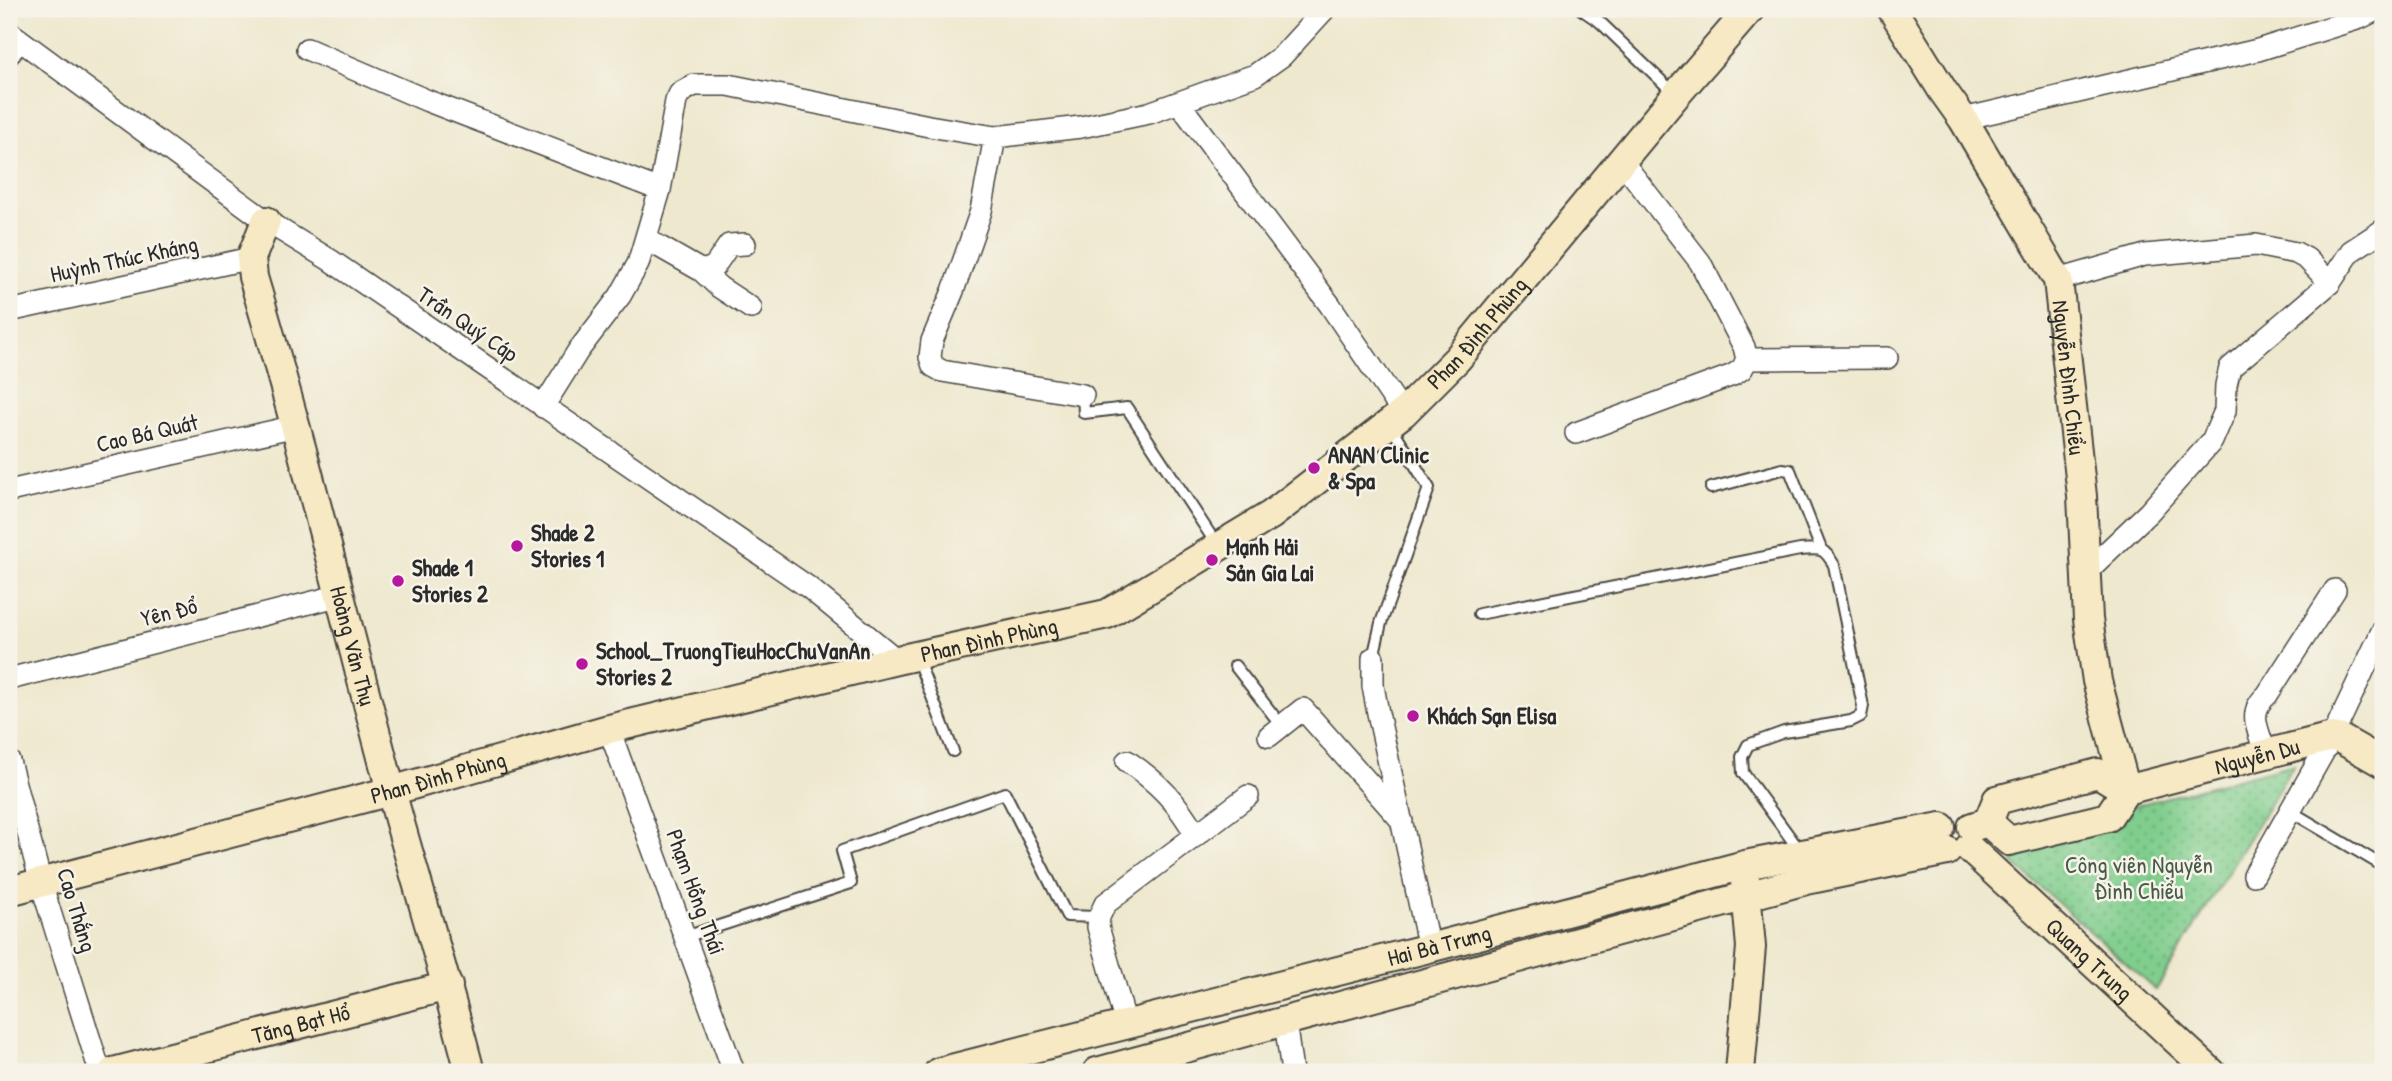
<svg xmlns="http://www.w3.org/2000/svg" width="2392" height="1081" viewBox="0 0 2392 1081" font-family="'Patrick Hand',sans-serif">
	<defs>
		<pattern id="park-dots" width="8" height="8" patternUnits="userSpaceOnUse" patternTransform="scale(1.75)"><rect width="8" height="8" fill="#80ce8e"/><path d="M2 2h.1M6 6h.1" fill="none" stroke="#69a774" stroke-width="1.8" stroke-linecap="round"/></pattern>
	</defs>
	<rect width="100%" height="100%" fill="#f7f3e8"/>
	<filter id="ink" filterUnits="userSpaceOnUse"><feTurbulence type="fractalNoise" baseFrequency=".0143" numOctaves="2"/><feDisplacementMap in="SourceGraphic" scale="14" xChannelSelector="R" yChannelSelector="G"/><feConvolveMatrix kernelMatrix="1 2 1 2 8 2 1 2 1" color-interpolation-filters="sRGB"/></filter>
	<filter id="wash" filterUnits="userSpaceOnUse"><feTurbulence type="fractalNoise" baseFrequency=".00686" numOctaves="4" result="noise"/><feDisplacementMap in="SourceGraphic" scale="28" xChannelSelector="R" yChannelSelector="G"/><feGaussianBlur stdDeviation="1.57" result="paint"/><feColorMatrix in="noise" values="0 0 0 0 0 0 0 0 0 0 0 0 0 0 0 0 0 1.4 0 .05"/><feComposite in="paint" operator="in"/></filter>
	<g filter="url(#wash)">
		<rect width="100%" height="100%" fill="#eee8ce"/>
		<path fill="url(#park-dots)" stroke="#567c5c" stroke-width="2" d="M2294,764L2156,990L2013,863L2026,834Z"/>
	</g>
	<g filter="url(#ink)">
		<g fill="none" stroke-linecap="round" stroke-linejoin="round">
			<g stroke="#484743" stroke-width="14">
				<path id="lane" d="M1581,9L1600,22L1676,95
					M9,62L25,43
					M1083,395L1084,413L1127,408L1217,545
					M1711,488L1782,469L1790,470L1821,549
					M1479,614L1800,550C1821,549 1823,546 1834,565L1863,706L1861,716L1851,721L1784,732L1748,745L1742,757L1743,773L1800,851
					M917,658L953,751
					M1373,658L1381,623L1429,488L1391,426
					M1235,666L1281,725
					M2290,811L2383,866
					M685,937L851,883L842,851L1005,793L1067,916L1099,917"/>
			</g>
			<g stroke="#484743" stroke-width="24">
				<path id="street" d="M9,32L266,221L330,260L808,587L897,660
					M307,49L428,101L660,190
					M1179,103L1330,305L1403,413
					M1963,119L2258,50L2360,18L2378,9
					M995,137L981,211L953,291L932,341L930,357L933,366L942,371L1083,395
					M646,239L702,271L714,267L729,245L745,244
					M702,271L719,287L751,308
					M2058,280L2145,255L2256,245L2296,253L2307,259L2330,283
					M9,311L251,258
					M1747,359L1887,358
					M543,407L578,351L620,296L638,264L660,190L676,101L680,93L694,85H728L929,126L995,137L1081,127L1149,113L1255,75L1282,56L1325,9
					M1576,433L1733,375L1742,369L1747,359L1744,347L1700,262L1621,160
					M9,491L296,426
					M2085,573L2149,512L2212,441L2225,411L2226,385L2230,368L2330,283L2351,251L2383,230
					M1373,658V686L1378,713L1429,948
					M9,679L341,595
					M609,729L734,1072
					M1269,736L1303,709L1402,821
					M2266,754C2259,731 2246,713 2267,695L2335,590
					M9,761L41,883L100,1072
					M1127,761C1158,782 1178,803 1196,835
					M2254,875L2332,737L2383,629
					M1285,1021L1292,1072
					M1126,1024L1098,927L1099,917L1105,904L1248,796"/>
			</g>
			<g stroke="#484743" stroke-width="32">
				<g id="secondary">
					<path id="s1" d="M1892,9L1943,91L1963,119L2058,280L2082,496L2088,619L2097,681L2126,790"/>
					<path id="s2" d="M266,221L251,258L253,277C304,447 345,620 391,791C417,885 446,978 470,1072"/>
					<path id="s3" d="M1988,822L2009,841L2108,817L2126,790L2332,737L2339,738L2383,763"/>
					<path d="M1972,827L1988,822L1997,800L2098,773L2126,790"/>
					<path id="s4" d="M1969,848L2211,1072"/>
					<path id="s5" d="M9,891L391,791L609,729L897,660L1107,614L1271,515L1403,413L1457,359L1676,95L1750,9"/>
					<path id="s6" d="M113,1072L448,986"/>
					<path id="s7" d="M939,1072L1429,948L1745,865L1941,827"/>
					<path d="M1097,1072L1806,880L1947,851"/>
					<path d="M1740,1072L1751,947L1745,880"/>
				</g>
			</g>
			<use href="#lane" stroke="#fff" stroke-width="10"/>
			<use href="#street" stroke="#fff" stroke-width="21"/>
			<use href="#secondary" stroke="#f7e9c3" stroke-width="28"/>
		</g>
	</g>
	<g fill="#b5179e" stroke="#f7f3e8" stroke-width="2.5">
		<circle cx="1314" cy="468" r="7"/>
		<circle cx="517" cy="546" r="7"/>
		<circle cx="1212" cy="560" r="7"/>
		<circle cx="398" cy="581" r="7"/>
		<circle cx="582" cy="664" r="7"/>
		<circle cx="1413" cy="716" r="7"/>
	</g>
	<g text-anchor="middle" stroke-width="5" stroke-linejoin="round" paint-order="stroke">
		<g font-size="23" fill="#2b2b2b" stroke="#f7f3e8">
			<text transform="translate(124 259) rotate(-12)" y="8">Huỳnh Thúc Kháng</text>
			<text transform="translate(468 324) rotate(34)" y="8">Trần Quý Cáp</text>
			<text dy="8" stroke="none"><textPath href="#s5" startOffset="1600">Phan Đình Phùng</textPath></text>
			<text dy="8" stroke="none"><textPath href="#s1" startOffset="416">Nguyễn Đình Chiểu</textPath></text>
			<text transform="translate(147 433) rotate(-13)" y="8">Cao Bá Quát</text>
			<text transform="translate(169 612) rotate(-14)" y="8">Yên Đổ</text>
			<text dy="8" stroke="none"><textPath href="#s5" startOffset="1012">Phan Đình Phùng</textPath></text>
			<text dy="8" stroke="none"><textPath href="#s2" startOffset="441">Hoàng Văn Thụ</textPath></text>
			<text dy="8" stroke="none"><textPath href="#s3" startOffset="298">Nguyễn Du</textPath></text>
			<text dy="8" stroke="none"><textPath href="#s5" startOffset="444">Phan Đình Phùng</textPath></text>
			<text transform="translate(696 892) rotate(70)" y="8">Phạm Hồng Thái</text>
			<text transform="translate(77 910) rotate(73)" y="8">Cao Thắng</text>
			<text dy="8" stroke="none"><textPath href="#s7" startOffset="516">Hai Bà Trưng</textPath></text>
			<text dy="8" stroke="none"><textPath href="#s4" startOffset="164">Quang Trung</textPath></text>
			<text dy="8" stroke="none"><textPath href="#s6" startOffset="194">Tăng Bạt Hổ</textPath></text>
		</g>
		<g font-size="23" font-weight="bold" fill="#2b2b2b" stroke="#f7f3e8" text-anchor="start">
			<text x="1328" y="463">ANAN Clinic<tspan x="1328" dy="26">&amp; Spa</tspan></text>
			<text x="531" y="541">Shade 2<tspan x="531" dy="26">Stories 1</tspan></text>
			<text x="1226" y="555">Mạnh Hải<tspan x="1226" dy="26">Sản Gia Lai</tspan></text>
			<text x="412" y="576">Shade 1<tspan x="412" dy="26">Stories 2</tspan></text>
			<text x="596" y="659">School_TruongTieuHocChuVanAn<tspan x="596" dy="26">Stories 2</tspan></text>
			<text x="1427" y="724">Khách Sạn Elisa</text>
		</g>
		<g font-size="23" fill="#445c49" stroke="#f7f3e8">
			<text x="2139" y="873">Công viên Nguyễn<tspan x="2139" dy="26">Đình Chiểu</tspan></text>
		</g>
	</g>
	<rect width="2392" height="1081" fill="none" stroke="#f7f3e8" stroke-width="35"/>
</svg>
